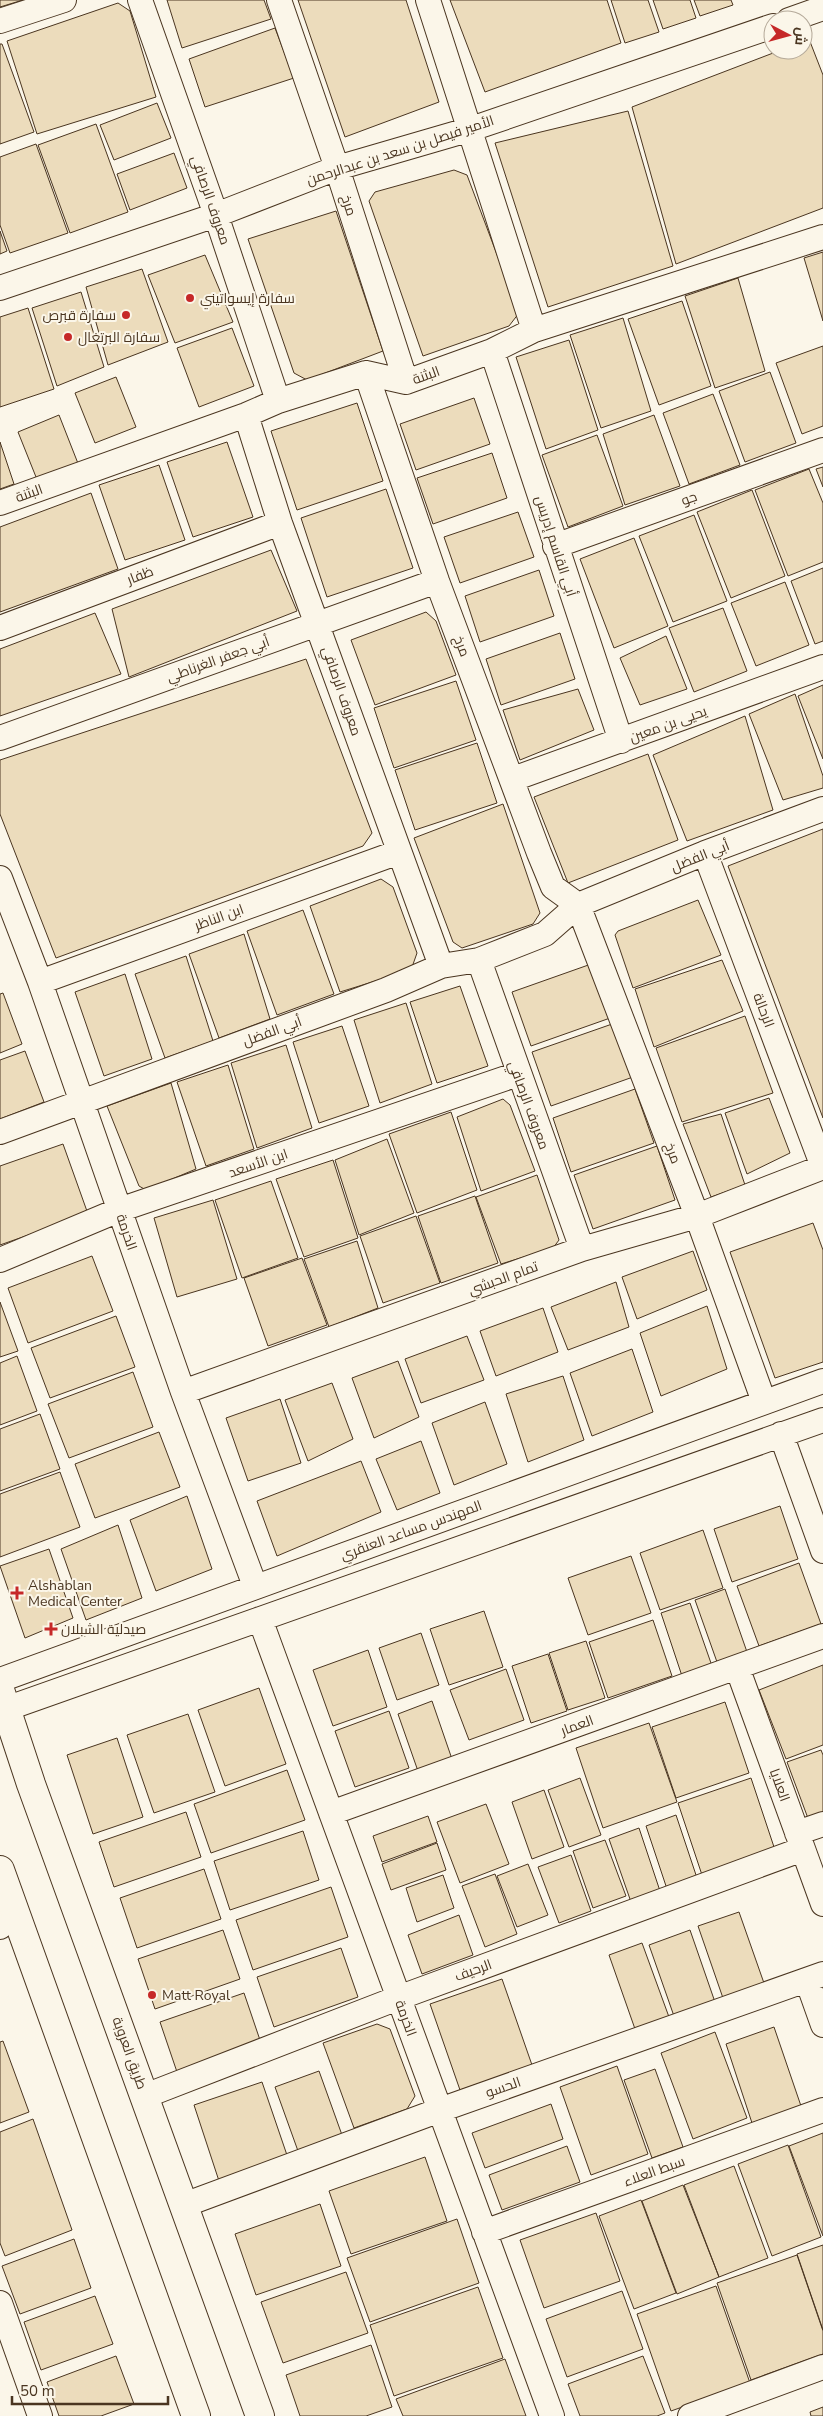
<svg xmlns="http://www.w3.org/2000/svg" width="823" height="2416" viewBox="0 0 823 2416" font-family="'Nunito Sans',Cairo,sans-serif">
	<rect width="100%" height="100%" fill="#fbf6e9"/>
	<path fill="#ecdcbc" stroke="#4a3520" d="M0,0H23L0,7Z
		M167,0H264L271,19L182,48Z
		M298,0H406L439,102L345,137Z
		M450,0H607L621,43L485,92Z
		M611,0H648L659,32L625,43Z
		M653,0H690L696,18L663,29Z
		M694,0H731L733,5L700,16Z
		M118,3L130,11L156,97L37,134L7,41Z
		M275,28L294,78L205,107L189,59Z
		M809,39L823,75V208L676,264L632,107L781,50H803V41Z
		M0,44H2L34,132L0,144Z
		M157,103L171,138L114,160L100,125Z
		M628,111L673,266L548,307L495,143Z
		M96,124L128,212L70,233L38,145Z
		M36,144L68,233L10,253L0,225V157Z
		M174,153L187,188L130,210L117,174Z
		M454,170L467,175L519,313L509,326L423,356L369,201L375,192Z
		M336,211L383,351L307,380L294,373L248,239Z
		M0,231L7,251L0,254Z
		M823,252V321L804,258Z
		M205,255L233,322L175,343L148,275Z
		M142,269L168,342L108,365L86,287Z
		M738,278L765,371L715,388L685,296Z
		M81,292L104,367L57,386L32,308Z
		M682,301L711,386L659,405L628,319Z
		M28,308L54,389L0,407V317Z
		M623,318L651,411L601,428L570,335Z
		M232,328L254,386L199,407L177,348Z
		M569,340L598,430L546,449L516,357Z
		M823,346V426L802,434L776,363Z
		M770,372L796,443L745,462L719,391Z
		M116,377L136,427L95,443L75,393Z
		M713,394L740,465L689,484L663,413Z
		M474,398L490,444L416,470L400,424Z
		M357,403L383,481L297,510L271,431Z
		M59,415L79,466L38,482L18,432Z
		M654,415L680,486L625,505L603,434Z
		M597,435L623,506L568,527L542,455Z
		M0,442L14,484L0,489Z
		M227,442L253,517L193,537L167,462Z
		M492,453L507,498L433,524L417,478Z
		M159,465L185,540L125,560L99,485Z
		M823,467V487L816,469Z
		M809,469L823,503V562L788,576L755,490Z
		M386,489L413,568L327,597L301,518Z
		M752,490L785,576L731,598L697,512Z
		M91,493L118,569L0,612V527Z
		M518,512L534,557L460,583L444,537Z
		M694,515L727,601L673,622L639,536Z
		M634,538L668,626L614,648L580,559Z
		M271,550L297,611L129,677L112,609Z
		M823,568V641L815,644L791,581Z
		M539,570L554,616L480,642L465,596Z
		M785,582L809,645L756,666L731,603Z
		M723,608L747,671L694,692L669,628Z
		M426,612L436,621L456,675L375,705L351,640Z
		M95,613L121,674L0,716V649Z
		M560,633L575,679L501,705L486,659Z
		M666,636L687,689L640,705L620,658Z
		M306,659L372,833L363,846L56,958L0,814V760Z
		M456,681L476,740L394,768L374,708Z
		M823,685V759L798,696Z
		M578,689L594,730L520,760L503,710Z
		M795,694L823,776V788L783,800L749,714Z
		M745,716L773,810L687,841L653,755Z
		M477,743L497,803L415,830L395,770Z
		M648,754L678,840L568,883L534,797Z
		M503,804L540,913L533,924L462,948L453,942L414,838Z
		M823,829V1118L728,866Z
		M381,879L393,887L417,953L411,970L340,992L310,906Z
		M698,900L721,955L633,988L615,935L618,931Z
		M303,910L334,994L277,1015L247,931Z
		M244,934L270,1019L219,1038L189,954Z
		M186,956L213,1041L165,1058L135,974Z
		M722,960L743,1011L654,1047L635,989Z
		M594,963L613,1017L531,1046L512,992Z
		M125,974L152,1059L104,1076L75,992Z
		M460,986L488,1066L437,1083L410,1002Z
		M3,993L22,1044L0,1053V994Z
		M406,1003L432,1084L380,1103L354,1020Z
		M745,1016L773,1093L682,1122L656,1048Z
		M615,1023L633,1077L551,1106L532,1052Z
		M342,1026L369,1106L319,1123L293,1042Z
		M286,1045L312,1128L257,1148L231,1063Z
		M25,1051L44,1102L0,1119V1060Z
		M228,1065L254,1149L206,1166L177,1082Z
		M171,1083L196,1169L146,1190L139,1186L107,1106Z
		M635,1089L654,1143L571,1172L553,1118Z
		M769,1098L790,1153L747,1174L725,1113Z
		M503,1099L510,1105L535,1171L481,1191L457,1117Z
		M451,1112L477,1190L417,1213L389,1134Z
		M721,1114L745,1185L711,1197L683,1124Z
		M387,1139L414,1213L359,1235L335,1160Z
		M63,1144L88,1214L0,1245V1166Z
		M657,1146L675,1200L593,1229L574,1175Z
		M333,1160L358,1238L304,1257L276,1179Z
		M537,1175L559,1240L553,1248L501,1264L476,1197Z
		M271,1181L298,1258L242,1278L215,1200Z
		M475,1196L498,1263L441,1283L418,1216Z
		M213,1200L237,1279L177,1297L154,1218Z
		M416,1216L440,1283L383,1303L360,1236Z
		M813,1223L823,1250V1362L775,1378L730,1252Z
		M357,1241L378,1308L329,1327L304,1259Z
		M693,1251L707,1290L637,1319L622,1277Z
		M92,1256L113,1311L28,1343L8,1288Z
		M302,1258L327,1325L268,1346L244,1278Z
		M616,1282L629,1327L568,1350L551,1307Z
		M0,1302L18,1351L0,1357Z
		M707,1306L727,1369L661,1396L640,1333Z
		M543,1308L558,1352L496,1376L480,1331Z
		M116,1316L135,1367L50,1398L31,1348Z
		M467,1336L484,1380L421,1403L405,1359Z
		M632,1349L653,1412L592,1436L570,1373Z
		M17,1356L37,1411L0,1425V1363Z
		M398,1361L419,1417L374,1438L352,1378Z
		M133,1372L153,1427L69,1458L48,1404Z
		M563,1376L584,1440L528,1462L506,1394Z
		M332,1383L353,1439L308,1461L285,1400Z
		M280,1399L301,1463L248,1481L226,1418Z
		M485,1402L507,1464L454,1485L432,1423Z
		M40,1414L60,1469L0,1491V1429Z
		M159,1432L180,1487L95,1518L75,1464Z
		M421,1441L440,1493L397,1510L376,1459Z
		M361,1461L381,1512L277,1556L257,1501Z
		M60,1472L80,1527L0,1557V1494Z
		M187,1496L212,1569L156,1591L130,1520Z
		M780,1506L798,1559L732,1582L714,1529Z
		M118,1525L142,1598L86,1620L61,1549Z
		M703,1530L723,1588L660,1610L640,1553Z
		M49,1549L73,1618L25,1638L0,1566Z
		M631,1556L651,1613L588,1635L568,1578Z
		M799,1563L821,1624L759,1646L737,1586Z
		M725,1589L747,1652L717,1662L695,1600Z
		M690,1603L712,1666L682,1676L661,1613Z
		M484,1611L503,1667L449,1685L430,1629Z
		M653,1620L672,1676L608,1698L589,1642Z
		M421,1633L439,1685L397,1700L379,1648Z
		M586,1641L605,1698L568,1710L549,1653Z
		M368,1650L387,1707L333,1726L313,1670Z
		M548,1654L567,1711L531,1723L512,1666Z
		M823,1665V1745L786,1759L759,1690Z
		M506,1669L524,1720L469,1740L450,1690Z
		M259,1688L286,1764L225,1786L198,1710Z
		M432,1701L453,1762L419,1774L398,1714Z
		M725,1702L749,1773L676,1798L652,1727Z
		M389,1711L409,1768L355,1787L335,1731Z
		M188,1714L215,1792L154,1813L127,1735Z
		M649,1723L677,1802L603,1828L576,1748Z
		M117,1738L143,1817L93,1834L67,1755Z
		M821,1750L823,1755V1816L809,1821L787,1762Z
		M287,1770L305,1820L211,1853L194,1804Z
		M580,1778L601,1835L569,1847L548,1790Z
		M751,1778L775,1850L702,1875L678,1803Z
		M544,1790L564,1847L532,1859L512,1802Z
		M486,1804L509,1864L460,1883L437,1822Z
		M186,1812L201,1857L114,1887L99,1842Z
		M676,1815L697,1878L667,1889L646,1826Z
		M428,1816L437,1842L382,1862L373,1836Z
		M639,1828L660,1891L631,1902L609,1839Z
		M303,1831L319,1880L230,1910L214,1861Z
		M605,1840L626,1896L593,1908L573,1851Z
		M437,1843L446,1870L391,1890L382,1864Z
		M571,1855L591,1911L559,1923L538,1867Z
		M528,1864L548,1915L517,1927L497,1876Z
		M204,1869L221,1919L137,1948L120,1898Z
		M495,1874L517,1934L485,1947L462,1886Z
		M443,1875L454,1908L417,1922L406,1888Z
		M331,1887L348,1937L253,1970L236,1920Z
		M739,1912L765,1986L724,2001L698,1926Z
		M459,1915L473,1955L422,1974L408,1935Z
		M223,1930L240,1979L155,2009L138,1959Z
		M690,1930L716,2005L675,2019L649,1945Z
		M642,1943L669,2017L635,2029L609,1955Z
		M341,1948L358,1997L274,2027L257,1977Z
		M502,1979L532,2065L460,2090L430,2004Z
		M244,1993L261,2043L177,2072L160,2022Z
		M377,2024L390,2029L415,2096L407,2109L354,2128L323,2043Z
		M774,2027L801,2106L752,2123L726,2044Z
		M715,2032L747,2118L693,2139L661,2053Z
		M3,2041L29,2112L0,2123V2042Z
		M617,2066L648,2154L591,2175L560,2087Z
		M655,2069L683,2147L652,2158L624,2080Z
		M319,2071L342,2135L298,2151L275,2087Z
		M262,2082L289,2161L220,2184L194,2105Z
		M551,2104L563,2139L485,2168L472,2133Z
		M33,2119L72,2230L5,2256L0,2243V2132Z
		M823,2133V2236L789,2146Z
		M788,2145L821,2237L772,2256L738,2164Z
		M567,2146L580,2182L502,2210L489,2175Z
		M425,2157L447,2221L351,2254L329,2191Z
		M734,2166L768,2258L719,2277L684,2185Z
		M683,2185L719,2277L677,2294L642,2201Z
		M641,2200L676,2293L634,2309L599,2216Z
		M320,2204L341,2266L256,2295L235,2234Z
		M596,2213L620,2281L544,2308L520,2240Z
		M457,2219L479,2283L370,2322L347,2258Z
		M74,2239L91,2288L20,2314L2,2266Z
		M823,2245V2330L797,2254Z
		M797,2255L823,2331V2354L751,2380L717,2283Z
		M346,2272L368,2333L283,2363L261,2302Z
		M716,2286L750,2383L671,2411L637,2314Z
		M478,2287L503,2358L394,2396L370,2325Z
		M622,2291L643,2349L567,2377L546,2319Z
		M95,2296L113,2344L41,2370L24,2322Z
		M371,2345L392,2407L366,2416H300L286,2375Z
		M116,2356L134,2404L101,2416H59L47,2382Z
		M643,2356L665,2413L657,2416H580L568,2384Z
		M505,2359L526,2416H403L396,2399Z
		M823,2407V2416H811L810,2412Z"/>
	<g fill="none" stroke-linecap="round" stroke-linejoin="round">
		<g stroke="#4a3520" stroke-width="26">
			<path id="minor" d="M140,0L216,215L278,401
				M279,0L337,168L406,382
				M428,0L534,330
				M789,20L823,8
				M0,21L64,0
				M0,288L216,215L337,168L471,129L773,26
				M492,351L621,741
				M366,373L437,581L539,853L553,887L578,905L697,1216L764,1402
				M246,415L280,523L441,966
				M0,503L246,415L278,401L366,373L406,382L492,351L534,330L823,237
				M555,546L823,450
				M0,628L280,523
				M0,738L437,581
				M513,779L823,667
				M705,853L823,1167
				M0,878L40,982L183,1392L255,1586
				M479,960L582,1249
				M40,982L399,852
				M0,1132L386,990L441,966L479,960L545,934L578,905L705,853L823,809
				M0,1260L119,1210L518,1074
				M183,1392L582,1249L697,1216L823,1167
				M781,1434L823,1551
				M260,1619L552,2416
				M737,1667L823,1904
				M0,1680L823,1381
				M0,1711L823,1420
				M331,1813L823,1636
				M797,1833L823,1824
				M0,1927L5,1904L6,1888
				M807,1980L823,2025
				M145,2096L398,1998L803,1849
				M184,2205L440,2110L823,1974
				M484,2232L823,2110
				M0,2303L40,2416
				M690,2416L823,2367"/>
		</g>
		<g stroke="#4a3520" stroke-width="30">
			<path id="major" d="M0,1690L31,1784L260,2416
				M0,1870L196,2416"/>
		</g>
		<use href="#minor" stroke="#fbf6e9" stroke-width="24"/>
		<use href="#major" stroke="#fbf6e9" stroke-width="28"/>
	</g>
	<g fill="#c62828" stroke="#fbf6e9" stroke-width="2">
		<circle cx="190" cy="298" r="5"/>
		<circle cx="126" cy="315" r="5"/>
		<circle cx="68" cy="337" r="5"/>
		<path d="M14.5 1585.5h5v5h5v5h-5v5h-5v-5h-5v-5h5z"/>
		<path d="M48.5 1621.5h5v5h5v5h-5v5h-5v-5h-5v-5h5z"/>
		<circle cx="152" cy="1995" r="5"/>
	</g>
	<g text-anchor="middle" stroke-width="4" stroke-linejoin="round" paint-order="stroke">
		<g font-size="14" fill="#4a3520" stroke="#fbf6e9">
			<text transform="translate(400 150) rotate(-18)" y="5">الأمير فيصل بن سعد بن عبدالرحمن</text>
			<text transform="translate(211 200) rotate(71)" y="5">معروف الرصافي</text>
			<text transform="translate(349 205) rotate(72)" y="5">مرخ</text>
			<text transform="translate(426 375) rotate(-20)" y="5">البثنة</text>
			<text transform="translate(29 493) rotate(-20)" y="5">البثنة</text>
			<text transform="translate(689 498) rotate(-20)" y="5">جو</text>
			<text transform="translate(556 546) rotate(72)" y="5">أبي القاسم إدريس</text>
			<text transform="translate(140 575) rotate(-21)" y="5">ظفار</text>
			<text transform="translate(462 646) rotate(69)" y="5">مرخ</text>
			<text transform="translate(218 659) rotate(-20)" y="5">أبي جعفر الغرناطي</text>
			<text transform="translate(342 691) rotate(71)" y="5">معروف الرصافي</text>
			<text transform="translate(668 724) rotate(-20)" y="5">يحيى بن معين</text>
			<text transform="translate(700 856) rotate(-22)" y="5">أبي الفضل</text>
			<text transform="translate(219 917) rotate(-20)" y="5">ابن الناظر</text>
			<text transform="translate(764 1010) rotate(69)" y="5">الرحالة</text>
			<text transform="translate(272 1031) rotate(-20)" y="5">أبي الفضل</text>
			<text transform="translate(529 1105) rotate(70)" y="5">معروف الرصافي</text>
			<text transform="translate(673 1153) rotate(69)" y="5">مرخ</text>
			<text transform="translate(258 1163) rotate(-19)" y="5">ابن الأسعد</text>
			<text transform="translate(127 1232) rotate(71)" y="5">الخرمة</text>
			<text transform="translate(503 1278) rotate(-20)" y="5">تمام الحبشي</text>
			<text transform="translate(411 1530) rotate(-20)" y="5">المهندس مساعد العنقري</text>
			<text transform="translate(577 1725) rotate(-20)" y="5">العمار</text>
			<text transform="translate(780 1785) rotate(70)" y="5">العلايا</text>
			<text transform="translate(473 1970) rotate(-20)" y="5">الرحيف</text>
			<text transform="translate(406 2018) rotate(70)" y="5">الخرمة</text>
			<text transform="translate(130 2053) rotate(70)" y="5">طريق العروبة</text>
			<text transform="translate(503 2087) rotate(-19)" y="5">الحسو</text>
			<text transform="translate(654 2171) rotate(-20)" y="5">سبط العلاء</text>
		</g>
		<g font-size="14" fill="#4a3520" stroke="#fbf6e9" text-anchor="start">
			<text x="200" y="303">سفارة إيسواتيني</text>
			<text x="116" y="320" text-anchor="end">سفارة قبرص</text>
			<text x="78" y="342">سفارة البرتغال</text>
			<text x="28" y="1590">Alshablan<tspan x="28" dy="16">Medical Center</tspan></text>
			<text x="61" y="1634">صيدلية الشبلان</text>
			<text x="162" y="2000">Matt Royal</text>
		</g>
	</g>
	<g transform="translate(788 35) rotate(96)"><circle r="24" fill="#fbf6e9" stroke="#b4a999"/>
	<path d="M0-4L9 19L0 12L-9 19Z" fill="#c62828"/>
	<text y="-8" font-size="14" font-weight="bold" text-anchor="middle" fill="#4a3520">ش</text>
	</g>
	<path d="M12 2396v8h156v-8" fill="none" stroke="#4a3520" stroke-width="2.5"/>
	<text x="20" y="2396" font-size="15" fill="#4a3520" stroke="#fbf6e9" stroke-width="4" paint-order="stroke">50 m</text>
</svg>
